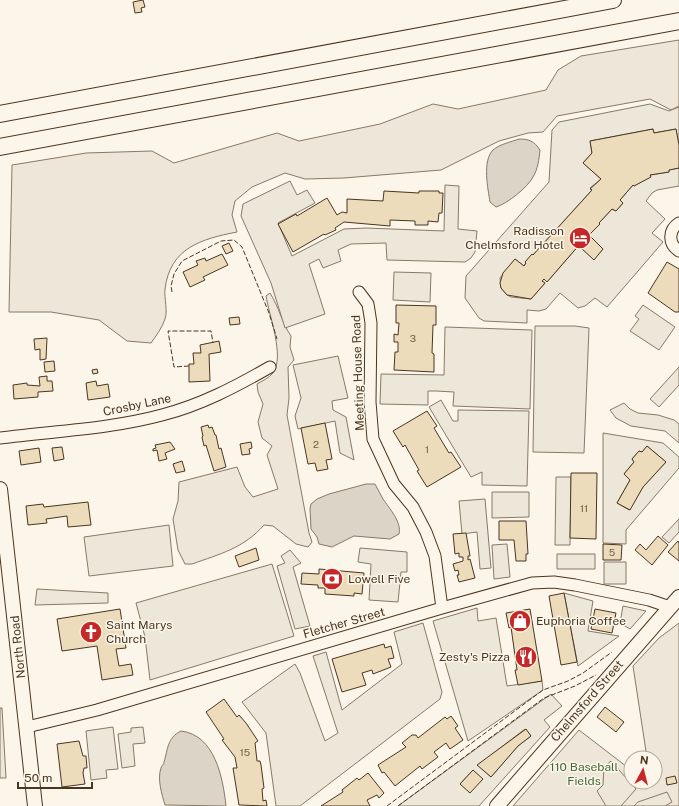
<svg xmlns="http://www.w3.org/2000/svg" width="679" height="806" viewBox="0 0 679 806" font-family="'Public Sans',sans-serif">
	<rect width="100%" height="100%" fill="#fbf6e9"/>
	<path fill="#ede6d9" stroke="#887966" d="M679,40V106L671,110L650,99L557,116L543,132L528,133L499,141L441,170L344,178L305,179L285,173L252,187L235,201L232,215L237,232C201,239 170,248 165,289C164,298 168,311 165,319C162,328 156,336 151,343L127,341L99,320L51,312H9L12,165L86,153L152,151L174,163L277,133L299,141L380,124L433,104L458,109L546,90L558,70L581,56Z
		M270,293C279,307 282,323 291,336L290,347L294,360L288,367L289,398L287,415L309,533L312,542L308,547L296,544L273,526L264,525C244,548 220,554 192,564H185L178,550L173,519L178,501L179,482L237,467L245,487L253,497L278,489L267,455L272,446L262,438L258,422L263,404L258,392L257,384C262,381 269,378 273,373C285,357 269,315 266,296Z
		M679,623V806H513L579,730L631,770V782H646L650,785V782H655V758H647L633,666L659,638Z"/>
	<path fill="#ede7d9" stroke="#887966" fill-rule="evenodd" d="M650,104L669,111L679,107V145L676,129L654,133L653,129L590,141L592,153L583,163L601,179L590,188L592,190L533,255L525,262L526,263L524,266L515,259L500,278L501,288L507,295L511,297L531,299L545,283L542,281L544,279L547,282L580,244L581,245L580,247L594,259L603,249L590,237H587L600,224L599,223L612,209L616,211L623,203L620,200L633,185L634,186L650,177V175L669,172V170L679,168V186L657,190L652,193L646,201L665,219L652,233L663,242L607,307L595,298L585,306L578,308L560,293L546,309L539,311L527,310V323L484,321L479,318L465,298L466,276L549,182L552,130L559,122Z
		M290,181L297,195L307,190L315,203L278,223L292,256L344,229L366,228L444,231L445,185L459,186L458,229L477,231L475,252L471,258L465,262L387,260L386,243L351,244L338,250L341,261L323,268L319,259L309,264L325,314L285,328L271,283L241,216L243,204Z
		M394,272L431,273L430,302L393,300Z
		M643,305L675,327L659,350L630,331L639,319L635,316Z
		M535,326H575L589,328L584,453L533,452Z
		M445,327L532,330L530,409L453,406L454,392L436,391H428V405L380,404L381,374L444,375Z
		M338,356L348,398L332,401L333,410L346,417L354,460L340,453L335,421L298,429L295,416L301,398L293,365Z
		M679,367V385L659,407L650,399Z
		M441,400L453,421H458V410L529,411L527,486L482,485V472L471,477L429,407Z
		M624,403L630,409L638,413L658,415L674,420L679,424V443L665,431L631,426L616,418L610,410Z
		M603,433L663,443L679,457V468L626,530V544L603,543ZM647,446L666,462L643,487L629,510L617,503L630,480L624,474L634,462L632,459L639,451L642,452Z
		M556,477H571L570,545H555Z
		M492,492H529V517L492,518Z
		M485,499L491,568L480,569L477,532L462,534L459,501Z
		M679,519V532L669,543L662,537Z
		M169,525L173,566L89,576L84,537Z
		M507,544L510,577L494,579L492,545Z
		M360,548L407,552V572H401L398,602L369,600L371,564L358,562Z
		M290,550L301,563L293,567L310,626L295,629L277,566L285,563L281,556Z
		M557,554H595V569H557Z
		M604,562H626V584H604Z
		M272,564L294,636L150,680L145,637L136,603Z
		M37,589L108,593V603L35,605Z
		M564,593L593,601L588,631L619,636L578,666Z
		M623,606L646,611L630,629L620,623Z
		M477,608L478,621L496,618L507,686L542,681L543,690L468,741L433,621Z
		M423,623L442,692L440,699L300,806H276L266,733L242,702L295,664L300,673L325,741L338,733L313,656L326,652L342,710L402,664L394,632Z
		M551,694L562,706L544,720L550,727L479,806H398ZM525,729L531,736L518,746L491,777L478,765ZM473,770L482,779L460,784Z
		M0,708H2L6,778H0Z
		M113,727L118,769L106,770L107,778L91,780L86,731Z
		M143,727L145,743L133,744L135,766L122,768L118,734L131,732V728Z
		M611,761L636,789L621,806H606L597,791L603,785L604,767Z
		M667,792L672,802L665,806H634L638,802Z"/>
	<path fill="#dcd4c6" stroke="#887966" d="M519,139C529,139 534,141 540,150C539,159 538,169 533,177C528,187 507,204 496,207L490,202C488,189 482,161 493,150C500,144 511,142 519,139Z
		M366,484H375C378,489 380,494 383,499C389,508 402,522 399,534L390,539L354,536L332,547L319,544L317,537L311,529L310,508L311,504L317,499L329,494Z
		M181,731C215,735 223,778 226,806L165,805C162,795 157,779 161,768C163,762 163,768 164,762C168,749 167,738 181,731Z"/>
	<path fill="#ecdcbc" stroke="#4a3520" d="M143,0L145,7L141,8L142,12L135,13L133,2Z
		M653,129L654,133L676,129L679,145V168L669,170V172L650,175L651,177L634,186L633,185L620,200L623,203L616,211L612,209L599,223L600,224L587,237L590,236L603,249L594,260L580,247L581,245L580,244L547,282L544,279L542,281L545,283L531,299L507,295L501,288L500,283L503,273L515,259L524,266L526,263L525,262L532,254L533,255L592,190L590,189L601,179L583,163L592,153L590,141Z
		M384,191L419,193V191H439V193H443L442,213H439L438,222L428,221V225H415V221L390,220V226L344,222L335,228L336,230L325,235L324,234L293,252L278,224L296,214L297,216L327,198L337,215L342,212L347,213V199L383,201Z
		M229,243L233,251L226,254L222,246Z
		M222,254L228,265L203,277L205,280L190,287L183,272L198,265L196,261L205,258L206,261Z
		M667,262L679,269V312H675L648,293Z
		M396,305L436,306V325H433L432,353L434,354V372L394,370L395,352H398V342H394V334L398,335L399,323H396Z
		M239,317L240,324L230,325L229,318Z
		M47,338L46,359L40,360V349L35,350L34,339Z
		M219,341L221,352L209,354L210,381L189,382V364H194L193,353H201L200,345Z
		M54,361L55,371L45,372L44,362Z
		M97,369L98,373L93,374L92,370Z
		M47,376V381H52L53,391L38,392V397L14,399L13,385L27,383V385L40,386L39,377Z
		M96,381L97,386L108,384L110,397L88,400L86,383Z
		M427,411L437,426L434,428L449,453L451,452L461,467L427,487L417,471L419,470L405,445L403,447L393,431Z
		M325,423L332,459L326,460L328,469L317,471L315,463L308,464L301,428Z
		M208,425L209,428L212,427L215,435H216L219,449L221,448L226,467L214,471L206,445L204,446L202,437L203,436L201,427Z
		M170,442L175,449L165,453L167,459L159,461L157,450L153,451V449L156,448L155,445Z
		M251,442L252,448L249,449L250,454L242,455L240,444Z
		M647,446L666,462L643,487L630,510L617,503L630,480L624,474L634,462L632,459L639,451L642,452Z
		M62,447L64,459L54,461L52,448Z
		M39,448L41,462L21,465L19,451Z
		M182,461L185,471L176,473L173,464Z
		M571,473H597L596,539L570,538Z
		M88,502L91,525L68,527L67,516L46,519L47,523L28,525L26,506L43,504L44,507Z
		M499,521H526L528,554H526V561H516L514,540H499Z
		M466,533L470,556H468V560L470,559L475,578L459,582L457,575H459L458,570L455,571L453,564L463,561V557H459V553L455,554L453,534Z
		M658,536L668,545L652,565L635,550L640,544L646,550Z
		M678,541L679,543V561L668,552Z
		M603,544L622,545L621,560H603Z
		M256,548L259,560L239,567L235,556Z
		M319,569L364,573L362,594L354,593V596L325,594V588H318V585L301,584L302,573L319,574Z
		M564,593L577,662L561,665L549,596Z
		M120,609L126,648L116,649L119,666L131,664L133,675L102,680L97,646L62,651L57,619Z
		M530,609L542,681L518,685L515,670H517L511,627L509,628L506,613Z
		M595,609L616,613L612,633L591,629Z
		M384,644L385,648L391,646L394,658L388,659L391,667L373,674L372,670L362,673L366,685L342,692L332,659Z
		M224,699L237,717L239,715L246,723L258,741L255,743L257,761H260L261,765L264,788L262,789L263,801L266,800L267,806L239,805L233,768H237L235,757L222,740L224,739L206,712Z
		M605,707L624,722L616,732L597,717Z
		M451,716L458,726L455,728L463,740L450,749L446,743L434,752L438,757L422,769L420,766L395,786L384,772L382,773L378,765L406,747L402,743L412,735H416L418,738L445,717L447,719Z
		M526,729L531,736L518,746L491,777L477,765Z
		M79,741L83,756H86L87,768H84L83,773L85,784L62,787L57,744Z
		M473,770L483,779L470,793L460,784Z
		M368,773L384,793L379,798L377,795L367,800L370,806H321L343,792L342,790L357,778L359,780Z
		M675,776L677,783L667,785L666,778Z"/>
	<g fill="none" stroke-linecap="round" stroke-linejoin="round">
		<g stroke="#4a3520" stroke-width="13">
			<path id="minor" d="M679,223C668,230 668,244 679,251
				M359,292L368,304L371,323L370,402L373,439L394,484L413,507L426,532L435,556L442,608
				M0,438C54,431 110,429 162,415C201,405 235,387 270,367
				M27,727L97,710L442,608L532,583L554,582L575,585L649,600L670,607"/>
		</g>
		<g stroke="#4a3520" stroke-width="16">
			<path id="major" d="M0,489L35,806
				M497,806L679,597"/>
		</g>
		<g stroke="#4a3520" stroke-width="18">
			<path id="highway" d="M0,114L613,0
				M0,147L679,21"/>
		</g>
		<use href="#minor" stroke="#fbf6e9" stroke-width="11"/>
		<use href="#major" stroke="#fbf6e9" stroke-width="14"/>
		<use href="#highway" stroke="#fbf6e9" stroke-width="16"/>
		<path stroke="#4a3520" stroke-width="1" stroke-dasharray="5 2" stroke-linecap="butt" d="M172,292L171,286L174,274L182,261L221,241L234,240L242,247L269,313L277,339
			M189,366L174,367L168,331H211L213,343
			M387,806L543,690L568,681L583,673L612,652
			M398,806L544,698L575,686L596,675"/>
	</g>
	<defs>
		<g id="hotel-disc" transform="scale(1.15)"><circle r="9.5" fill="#c62828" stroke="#fbf6e9"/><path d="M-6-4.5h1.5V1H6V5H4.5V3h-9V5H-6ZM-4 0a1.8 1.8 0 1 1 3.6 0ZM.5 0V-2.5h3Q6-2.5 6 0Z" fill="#fff"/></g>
		<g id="bank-disc" transform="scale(1.15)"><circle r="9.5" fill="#c62828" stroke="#fbf6e9"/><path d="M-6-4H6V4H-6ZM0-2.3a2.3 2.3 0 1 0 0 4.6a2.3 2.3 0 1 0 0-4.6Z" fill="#fff"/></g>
		<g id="shop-disc" transform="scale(1.15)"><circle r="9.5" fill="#c62828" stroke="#fbf6e9"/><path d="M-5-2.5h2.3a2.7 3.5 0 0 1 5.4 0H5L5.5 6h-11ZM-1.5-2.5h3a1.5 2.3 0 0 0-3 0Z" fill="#fff"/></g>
		<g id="church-disc" transform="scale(1.15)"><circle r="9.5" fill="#c62828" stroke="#fbf6e9"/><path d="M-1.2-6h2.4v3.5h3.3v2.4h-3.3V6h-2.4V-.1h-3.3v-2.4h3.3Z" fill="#fff"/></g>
		<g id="restaurant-disc" transform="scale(1.15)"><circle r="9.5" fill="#c62828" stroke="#fbf6e9"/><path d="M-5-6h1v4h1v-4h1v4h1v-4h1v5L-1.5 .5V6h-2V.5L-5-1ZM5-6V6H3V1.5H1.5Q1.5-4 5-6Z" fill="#fff"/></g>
	</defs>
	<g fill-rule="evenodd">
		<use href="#hotel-disc" x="580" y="238"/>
		<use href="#bank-disc" x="332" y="579"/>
		<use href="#shop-disc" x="520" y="621"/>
		<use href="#church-disc" x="91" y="632"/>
		<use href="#restaurant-disc" x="526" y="657"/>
	</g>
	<g text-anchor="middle" stroke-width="3" stroke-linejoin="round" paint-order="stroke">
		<g font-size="10" fill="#725f47">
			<text x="413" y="342">3</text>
			<text x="316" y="448">2</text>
			<text x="427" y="453">1</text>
			<text x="584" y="512">11</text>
			<text x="612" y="556">5</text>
			<text x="245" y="756">15</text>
		</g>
		<g font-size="12" fill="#4a3520" stroke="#fbf6e9" text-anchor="start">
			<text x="564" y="235" text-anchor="end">Radisson<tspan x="564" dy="14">Chelmsford Hotel</tspan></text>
			<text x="348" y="583">Lowell Five</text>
			<text x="536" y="625">Euphoria Coffee</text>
			<text x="106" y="629">Saint Marys<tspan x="106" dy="14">Church</tspan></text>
			<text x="510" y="661" text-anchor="end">Zesty's Pizza</text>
		</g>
		<g font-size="12" fill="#4a3520" stroke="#fbf6e9">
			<text transform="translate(358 373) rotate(-92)" y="4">Meeting House Road</text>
			<text transform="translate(137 405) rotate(-12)" y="4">Crosby Lane</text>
			<text transform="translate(344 623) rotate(-16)" y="4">Fletcher Street</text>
			<text transform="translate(18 647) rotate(-96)" y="4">North Road</text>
			<text transform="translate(587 701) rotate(-49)" y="4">Chelmsford Street</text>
		</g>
		<g font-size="12" fill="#436837" stroke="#fbf6e9">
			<text x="584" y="771">110 Baseball<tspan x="584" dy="14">Fields</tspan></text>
		</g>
	</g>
	<g transform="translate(643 770) rotate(7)"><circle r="19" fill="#fbf6e9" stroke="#b4a999"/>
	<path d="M0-3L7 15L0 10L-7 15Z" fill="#c62828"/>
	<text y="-6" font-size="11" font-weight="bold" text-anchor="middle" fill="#4a3520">N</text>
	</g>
	<path d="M18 782v6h74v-6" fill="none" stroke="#4a3520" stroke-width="2"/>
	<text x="24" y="782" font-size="12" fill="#4a3520" stroke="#fbf6e9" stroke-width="3" paint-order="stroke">50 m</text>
</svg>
